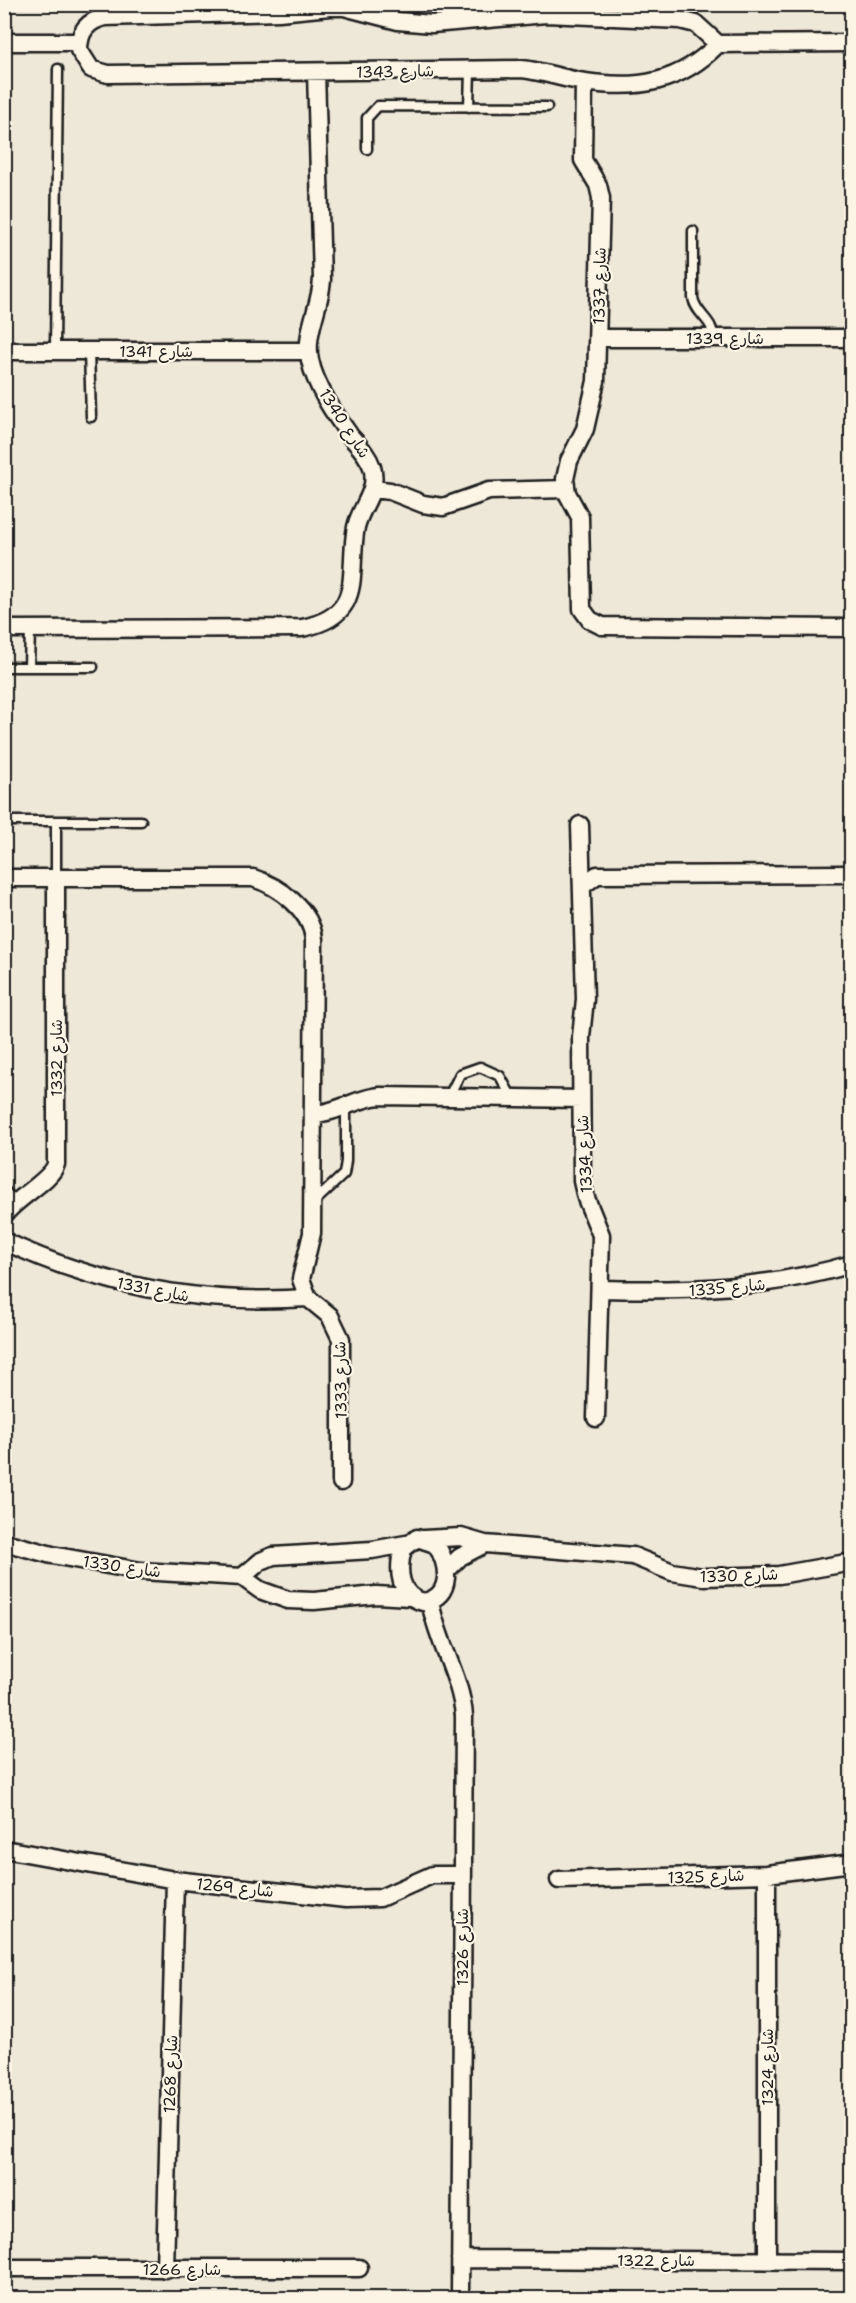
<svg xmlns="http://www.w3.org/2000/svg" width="856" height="2303" viewBox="0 0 856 2303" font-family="'Shantell Sans','Playpen Sans Arabic',sans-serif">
	<rect width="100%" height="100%" fill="#eee8d9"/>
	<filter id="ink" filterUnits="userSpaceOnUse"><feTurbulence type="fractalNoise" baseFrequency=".0167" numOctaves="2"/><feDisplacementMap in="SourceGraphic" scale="12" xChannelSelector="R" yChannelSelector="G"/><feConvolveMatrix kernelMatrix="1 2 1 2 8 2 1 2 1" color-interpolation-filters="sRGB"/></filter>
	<g filter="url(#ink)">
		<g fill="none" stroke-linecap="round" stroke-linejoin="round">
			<g stroke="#1c1c1c" stroke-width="13">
				<path id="lane" d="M469,107L470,70
					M367,149V118L378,106L547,107
					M693,231V298C696,315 714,320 713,338
					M55,351L58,69
					M89,351L91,417
					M4,667H93
					M29,667L30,629
					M4,821H141
					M56,821V878
					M449,1096L460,1074L480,1067L500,1076L511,1096
					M4,1190L15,1202
					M312,1204L344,1174L346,1161V1107"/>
			</g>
			<g stroke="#1c1c1c" stroke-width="21">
				<path id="street" d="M4,42H79
					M718,44C680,83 638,90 585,82C563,79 543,71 521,69L108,74L91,69L79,50C79,32 87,21 105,17L279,12L330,7H344L398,21L432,24L546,14L680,20L696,24L718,44L852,43
					M584,82L583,160L598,185L601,198L596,381L585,429L569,461L565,479L567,493L580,517L582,609L590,620L602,626L852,628
					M598,338H852
					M4,351H308
					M373,489L390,491L423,504L443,507L489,491L566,489
					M4,629L302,628C367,615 347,573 356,527C361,505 379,491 372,467C368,455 359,446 351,437C336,416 315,386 310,360C304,333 321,306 322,279L316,72
					M580,825L585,999L581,1037L582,1181L586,1198L601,1235L596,1418
					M4,878H253C279,886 311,910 314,939L312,1233L301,1279L308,1298L330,1316L341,1339V1482
					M582,886L597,875L852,874
					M313,1114C338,1113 356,1098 380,1096L581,1099
					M4,1215C17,1197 52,1180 56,1164V878
					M4,1241C101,1287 202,1305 308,1298
					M601,1289C687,1291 768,1289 852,1264
					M417,1538L435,1544C450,1563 453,1598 423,1602C399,1596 397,1570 403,1549Z
					M424,1539L461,1537L485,1544L633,1556L672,1572L703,1577L779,1575L852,1562
					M4,1542L52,1555L141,1571L242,1577L260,1590L288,1600L314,1601L376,1595L410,1597
					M446,1571L460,1557L485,1544
					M242,1577L261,1561L273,1556L372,1550L406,1544
					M430,1601C437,1642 461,1677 464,1716L460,2298
					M4,1849L175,1880L346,1899L380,1898L432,1875H463
					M767,1874V2260
					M559,1880L767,1874L852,1863
					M460,2259L852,2261
					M4,2268H359
					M165,2269L175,1880"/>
			</g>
			<use href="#lane" stroke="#fcf5e5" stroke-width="8"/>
			<use href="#street" stroke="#fcf5e5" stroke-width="16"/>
		</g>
	</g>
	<g text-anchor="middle" stroke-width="4.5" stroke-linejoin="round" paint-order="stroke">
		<g font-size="16" fill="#1c1c1c" stroke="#fcf5e5">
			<text transform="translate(395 71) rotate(-1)" y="6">شارع 1343</text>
			<text transform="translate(599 286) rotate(-89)" y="6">شارع 1337</text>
			<text x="725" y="344">شارع 1339</text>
			<text x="156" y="357">شارع 1341</text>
			<text transform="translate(345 423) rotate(57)" y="6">شارع 1340</text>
			<text transform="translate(56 1058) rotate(-90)" y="6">شارع 1332</text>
			<text transform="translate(584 1154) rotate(-93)" y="6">شارع 1334</text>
			<text transform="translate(727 1287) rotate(-5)" y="6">شارع 1335</text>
			<text transform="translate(153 1289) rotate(11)" y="6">شارع 1331</text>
			<text transform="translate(340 1380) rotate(-91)" y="6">شارع 1333</text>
			<text transform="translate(122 1566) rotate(8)" y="6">شارع 1330</text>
			<text transform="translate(739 1575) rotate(-2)" y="6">شارع 1330</text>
			<text transform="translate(706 1876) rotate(-2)" y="6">شارع 1325</text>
			<text transform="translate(235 1887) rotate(6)" y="6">شارع 1269</text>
			<text transform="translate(462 1947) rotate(-90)" y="6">شارع 1326</text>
			<text transform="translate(767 2067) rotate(-90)" y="6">شارع 1324</text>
			<text transform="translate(170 2074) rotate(-88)" y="6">شارع 1268</text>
			<text x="656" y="2266">شارع 1322</text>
			<text x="182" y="2275">شارع 1266</text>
		</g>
	</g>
	<rect width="856" height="2303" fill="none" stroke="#fcf5e5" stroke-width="24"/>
	<rect x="12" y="12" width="832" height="2279" fill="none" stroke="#1c1c1c" stroke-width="2" filter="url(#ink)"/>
</svg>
